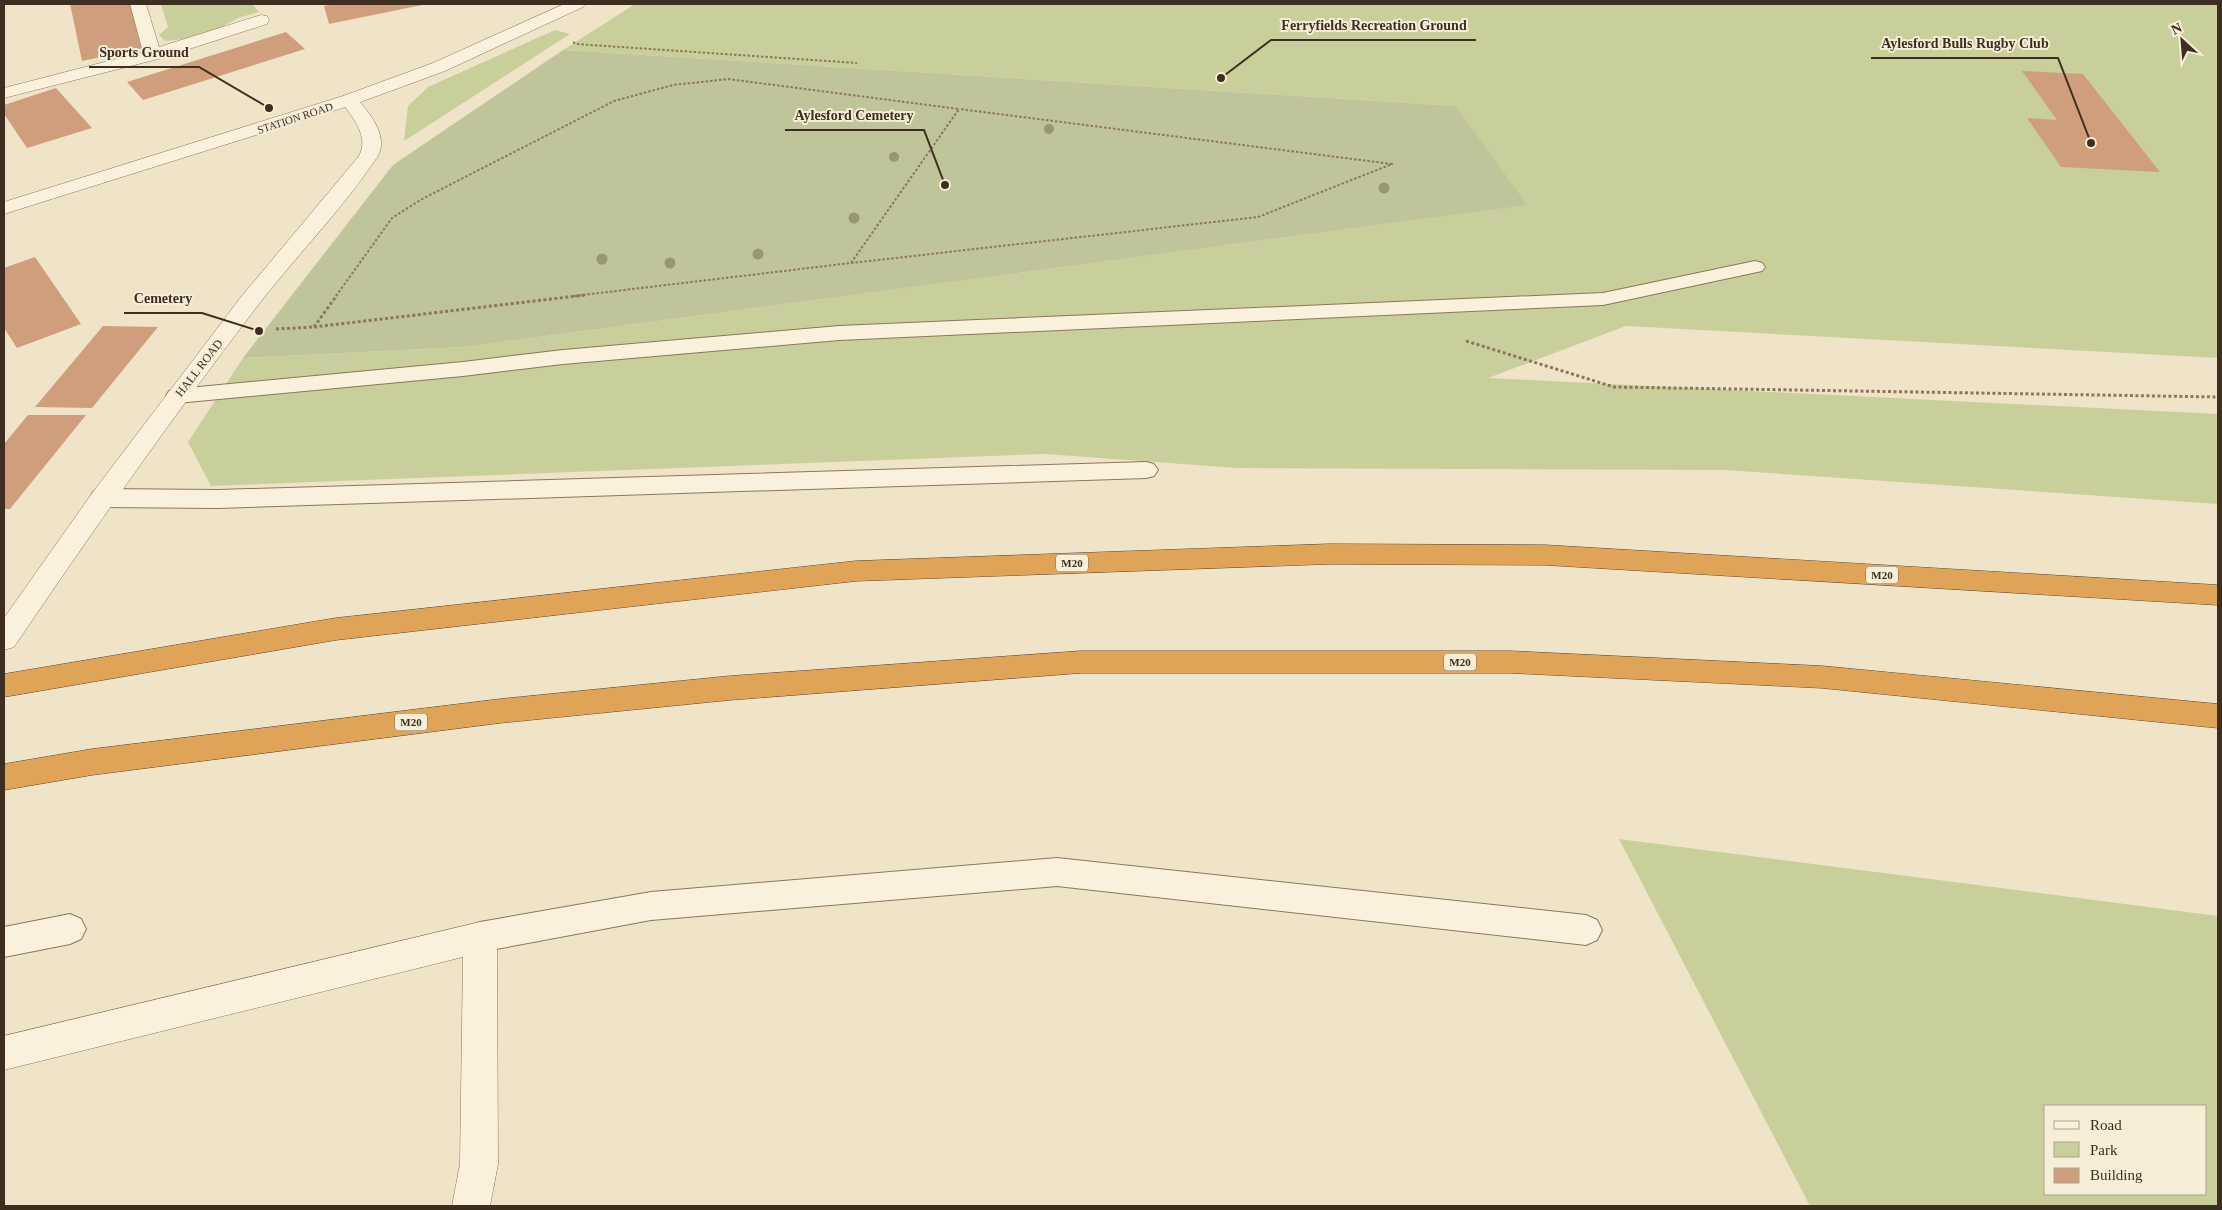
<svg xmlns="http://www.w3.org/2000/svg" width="2222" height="1210" viewBox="0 0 2222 1210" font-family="Georgia,serif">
	<rect width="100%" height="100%" fill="#f0e4c8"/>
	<path fill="#c9cf9b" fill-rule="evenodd" d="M161,4H256L253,5L259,12L238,18L218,29L186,39L165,41L159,35L168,27Z
		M635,4H2218V358L1626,326L1488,378L2218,414V504L1725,470L1237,468L1045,454L211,486L188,442L243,358L463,347L1526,205L1456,106L563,50Z
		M555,30L570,34L404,141L408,106L428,87Z
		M1619,839L2218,916V1206H1810ZM2046,1106H2206V1194H2046Z"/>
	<path fill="#bfc49a" d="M563,50L1456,106L1527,205L463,347L243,358L393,165Z"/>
	<path fill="#cf9f7d" d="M70,4H132L144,48L82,61Z
		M334,4H422V5L329,24L324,6Z
		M286,32L305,49L143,100L127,82Z
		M2022,71L2083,74L2160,172L2061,167L2027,118L2057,120Z
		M56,88L92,128L27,148L4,114V105Z
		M35,257L81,324L17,348L4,328V268Z
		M103,326L158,327L92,408L35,407Z
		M28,415H86L10,509H4V444Z"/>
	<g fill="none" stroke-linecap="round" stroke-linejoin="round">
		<g stroke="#8d765c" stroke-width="2">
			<path id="service" d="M1755,261L1762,263L1765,267L1762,271L1603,305L839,340L563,364L463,376L177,403L169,401L166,396L169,391L177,389L463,362L563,350L839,326L1603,293Z
				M1146,462L1154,464L1158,470L1154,476L1146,478L218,508L102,507L93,504L90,498L93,492L102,489L218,490Z
				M1057,858L1586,915L1597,920L1602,930L1597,940L1586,945L1057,886L651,920L480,952L469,947L464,937L469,927L480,922L651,892Z
				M70,914L81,919L86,929L81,939L70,944L4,957V927Z"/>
		</g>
		<g stroke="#8d765c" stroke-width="1">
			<path id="minor" d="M130,4H146L159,47L261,15L267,16L269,20L267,24L158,59L4,98V88L143,52Z
				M349,95L355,96C368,112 389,134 378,156C342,210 295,257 255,309C171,419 92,532 14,647L4,650V618L93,492L241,297L359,156C370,135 351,116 340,100L343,96Z
				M480,922L492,926L497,937L498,1164L490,1206H452L460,1164L463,957L4,1070V1036Z"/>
		</g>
		<g stroke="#8d765c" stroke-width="1">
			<path id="tertiary" d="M564,4H585L583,7L445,71L355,104L4,214V202L343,96L433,63Z"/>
		</g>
		<g stroke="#5b4430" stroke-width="1">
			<path id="motorway" d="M1330,544L1545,545L2218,585V605L1545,565L1330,564L856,581L336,640L4,697V674L336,618L856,561Z
				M1081,651H1510L1822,666L2218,704V728L1822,688L1510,673H1081L730,700L500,723L92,775L4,790V764L92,749L500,699L730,676Z"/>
		</g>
		<path stroke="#8d765c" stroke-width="2" stroke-dasharray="2.5 2" stroke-linecap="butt" d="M573,42L576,44L857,63
			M851,263L1258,217L1392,164L959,109
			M336,296L392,218L422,199L614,101L673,85L728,79L959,109L851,263L574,296"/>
		<path stroke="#8d765c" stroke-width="3" stroke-dasharray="3 2.5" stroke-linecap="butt" d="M314,327L337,295
			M314,327L585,295
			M276,329L314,327
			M1466,341L1614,387L2218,397"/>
		<use href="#service" fill="#faf1dc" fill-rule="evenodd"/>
		<use href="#minor" fill="#faf1dc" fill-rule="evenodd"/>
		<use href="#tertiary" fill="#faf1dc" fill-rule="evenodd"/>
		<use href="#motorway" fill="#e0a458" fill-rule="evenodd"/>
	</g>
	<g fill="#96986f">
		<circle cx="1049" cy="129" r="5"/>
		<circle cx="894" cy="157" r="5"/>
		<circle cx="1384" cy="188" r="5.5"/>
		<circle cx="854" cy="218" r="5.5"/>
		<circle cx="758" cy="254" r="5.5"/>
		<circle cx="602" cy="259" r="5.5"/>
		<circle cx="670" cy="263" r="5.5"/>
	</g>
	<g text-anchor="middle" stroke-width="4" stroke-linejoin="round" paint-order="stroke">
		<g font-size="11" fill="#3d2e20" stroke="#f7eed8">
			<text transform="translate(295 118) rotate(-18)" y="4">STATION ROAD</text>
		</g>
		<g fill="#f7eed8" stroke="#756857" stroke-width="1">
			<rect x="1056" y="554.5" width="32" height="17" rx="4"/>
			<rect x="1866" y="566.5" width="32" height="17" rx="4"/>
			<rect x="1444" y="653.5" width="32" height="17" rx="4"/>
			<rect x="395" y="713.5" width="32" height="17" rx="4"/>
		</g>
		<g font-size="11" font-weight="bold" fill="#3d2e20">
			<text x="1072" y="567">M20</text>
			<text x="1882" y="579">M20</text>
			<text x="1460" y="666">M20</text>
			<text x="411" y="726">M20</text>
		</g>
		<g font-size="12" fill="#3d2e20" stroke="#f7eed8">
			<text transform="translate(199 368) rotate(-52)" y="4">HALL ROAD</text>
		</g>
	</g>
	<path fill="none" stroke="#3d2e20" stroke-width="2" d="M1221 78L1271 40H1476M2091 143L2058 58H1871M269 108L199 67H89M945 185L924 130H785M259 331L202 313H124"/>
	<g fill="#3d2e20" stroke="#f7eed8" stroke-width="2">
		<circle cx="1221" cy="78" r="5"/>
		<circle cx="2091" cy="143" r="5"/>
		<circle cx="269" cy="108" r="5"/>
		<circle cx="945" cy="185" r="5"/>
		<circle cx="259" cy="331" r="5"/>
	</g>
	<g font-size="14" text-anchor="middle" font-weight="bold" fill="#3d2e20" stroke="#f7eed8" stroke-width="4" stroke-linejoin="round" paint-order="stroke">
		<text x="1374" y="30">Ferryfields Recreation Ground</text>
		<text x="1965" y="48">Aylesford Bulls Rugby Club</text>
		<text x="144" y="57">Sports Ground</text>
		<text x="854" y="120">Aylesford Cemetery</text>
		<text x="163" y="303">Cemetery</text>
	</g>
	<rect width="2222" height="1210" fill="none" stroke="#3d2e20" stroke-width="10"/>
	<rect x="2044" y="1105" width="162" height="90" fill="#f7eed8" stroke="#ada18e"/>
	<rect x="2054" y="1121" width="25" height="8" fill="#faf1dc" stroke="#ada18e"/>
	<text x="2090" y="1130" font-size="15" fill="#3d2e20">Road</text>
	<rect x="2054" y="1142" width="25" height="15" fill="#c9cf9b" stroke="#ada18e"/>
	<text x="2090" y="1155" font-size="15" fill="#3d2e20">Park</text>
	<rect x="2054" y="1168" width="25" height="15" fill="#cf9f7d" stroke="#ada18e"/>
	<text x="2090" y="1180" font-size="15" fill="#3d2e20">Building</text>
	<g transform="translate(2182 40) rotate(334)" stroke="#f7eed8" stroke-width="4" paint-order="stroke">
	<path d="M0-4L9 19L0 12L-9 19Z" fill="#3d2e20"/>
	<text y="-8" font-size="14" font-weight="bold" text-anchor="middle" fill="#3d2e20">N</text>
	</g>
</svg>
